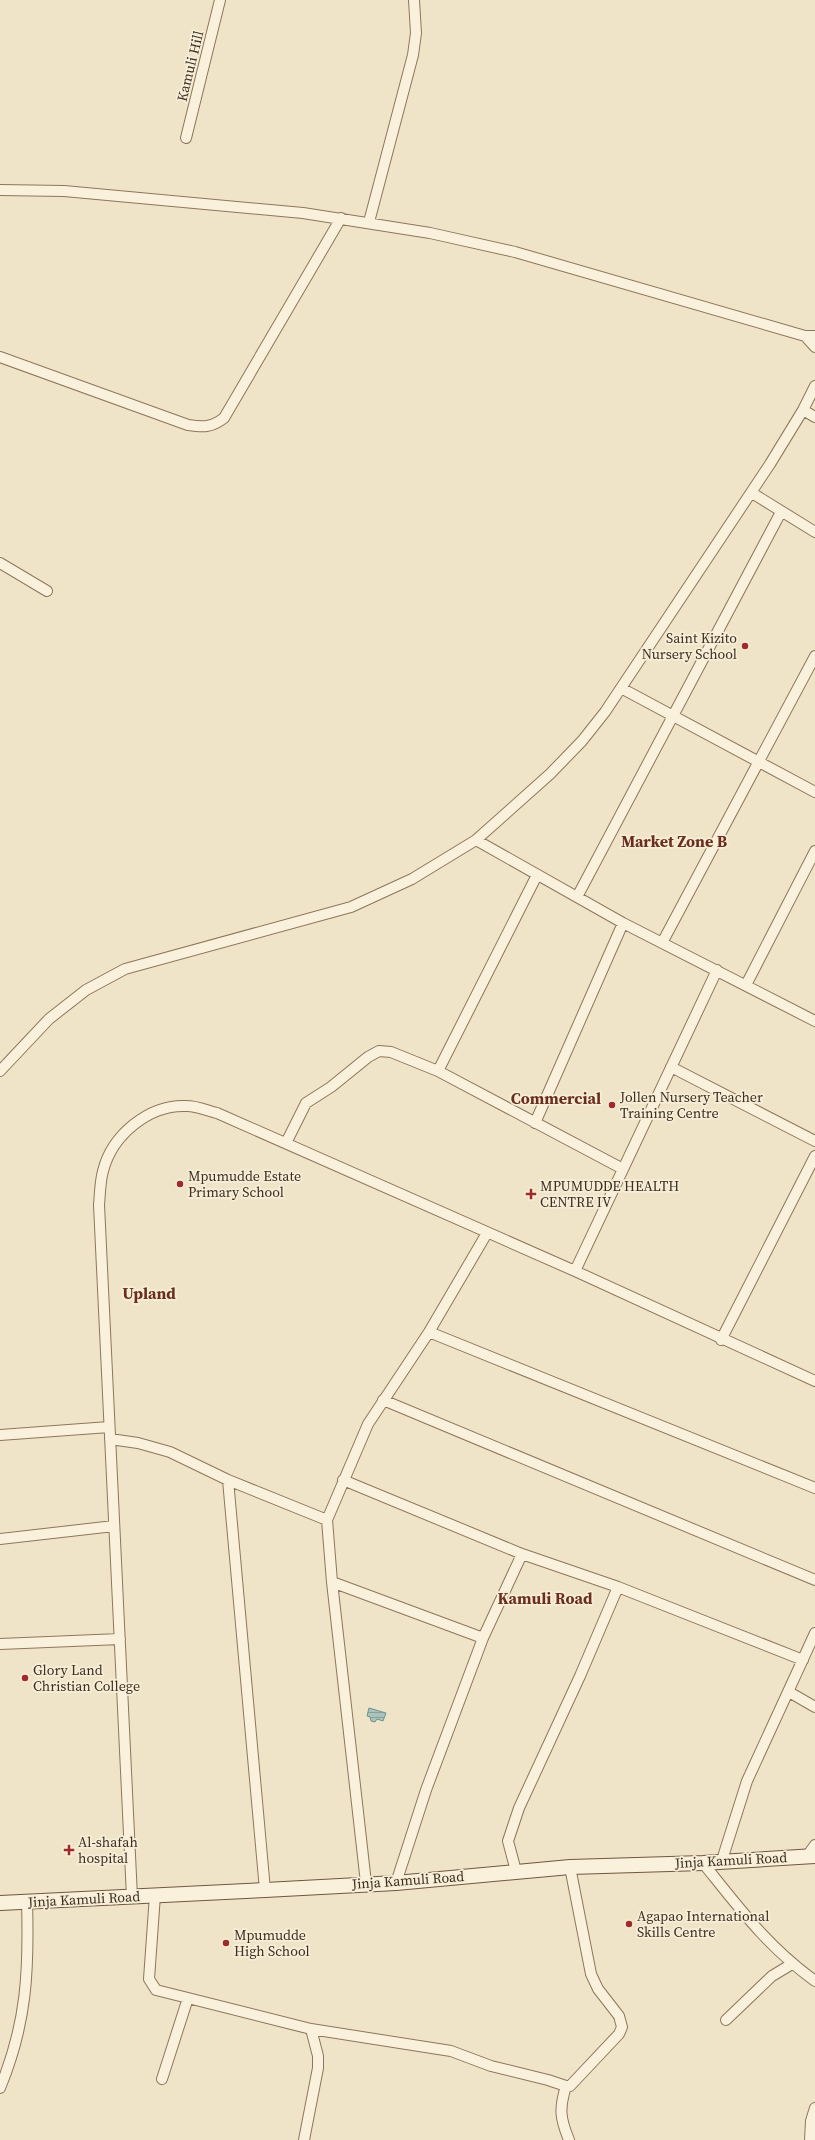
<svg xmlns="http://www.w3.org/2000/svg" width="815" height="2140" viewBox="0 0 815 2140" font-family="'Source Serif 4',serif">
	<defs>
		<pattern id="water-rules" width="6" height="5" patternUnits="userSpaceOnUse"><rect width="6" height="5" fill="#a9c4bc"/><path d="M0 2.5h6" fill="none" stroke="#8ba098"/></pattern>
	</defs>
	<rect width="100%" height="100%" fill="#f0e4c8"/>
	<path fill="url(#water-rules)" stroke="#6f938a" d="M369,1708L386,1713L383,1721L377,1719L375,1722L371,1721L370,1717L367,1716Z"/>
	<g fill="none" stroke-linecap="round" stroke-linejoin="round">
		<g stroke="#8d765c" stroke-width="12">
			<path id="minor" d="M186,138L220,0
				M0,190L64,191L303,213L430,233L515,252L805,336H815
				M369,222L413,55L416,33L414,0
				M805,336L815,347
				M0,357L188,425C203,427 211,428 224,418L341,218
				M803,410L815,417
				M752,493L815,532
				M0,563L47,591
				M621,688L815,792
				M476,840L623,923L815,1021
				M577,897L781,512
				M662,943L815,656
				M746,985L815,851
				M671,1067L815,1141
				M0,1071L49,1019L86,990L125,969L351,907L412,879L476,840L550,774L582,741L605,712L770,464L803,410L815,386
				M438,1071L537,875
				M535,1123L623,923
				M286,1143L306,1103L331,1087L368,1057L379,1051L391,1052L438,1071L623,1169
				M575,1271L717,970
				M429,1332L815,1488
				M721,1340L815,1156
				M383,1400L815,1580
				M0,1435L109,1427
				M110,1439L138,1443L170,1452L228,1480L327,1520
				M228,1480L265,1890
				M343,1480L522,1554L618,1587L803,1660
				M0,1539L114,1526
				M332,1582L483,1638
				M0,1644L120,1639
				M789,1692L815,1707
				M807,1856L815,1845
				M722,1860L747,1781L815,1633
				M703,1863C740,1909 767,1946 815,1981
				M516,1871L508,1841L519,1808L580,1676L618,1587
				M366,1883L332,1582L327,1520L368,1424L429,1332L487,1233
				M396,1883L426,1790L483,1638L522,1554
				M155,1895L149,1979L156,1990L188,1998L162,2079
				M132,1897L99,1205C100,1194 100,1182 103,1171C112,1135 149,1104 187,1106C197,1106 208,1111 217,1113L575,1271L815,1381
				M188,1998L311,2029L318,2056V2068L304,2140
				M726,2020L772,1976L792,1964
				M311,2029L451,2051L491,2066L548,2080L566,2086H570L619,2034L622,2027L619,2016L598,1989L591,1974L570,1867
				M566,2086C559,2109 560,2118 569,2140
				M0,2088C27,2023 29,1970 27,1901
				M810,2140L811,2121L815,2108"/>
		</g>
		<g stroke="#6f573f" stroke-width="16">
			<path id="secondary" d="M0,1903L265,1890L396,1883L570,1867L703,1863L815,1856"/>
		</g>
		<use href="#minor" stroke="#faf1dc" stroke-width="10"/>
		<use href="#secondary" stroke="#faf1dc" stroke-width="14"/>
	</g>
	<g fill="#9e2a2b" stroke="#f7eed8" stroke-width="1.5">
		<circle cx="745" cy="646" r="4"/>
		<circle cx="612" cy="1105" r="4"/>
		<circle cx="180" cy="1184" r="4"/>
		<path d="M529 1188h4v4h4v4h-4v4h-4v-4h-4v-4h4z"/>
		<circle cx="25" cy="1678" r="4"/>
		<path d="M67 1844h4v4h4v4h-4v4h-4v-4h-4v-4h4z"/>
		<circle cx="629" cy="1924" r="4"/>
		<circle cx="226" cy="1943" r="4"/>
	</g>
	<g text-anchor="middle" stroke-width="3.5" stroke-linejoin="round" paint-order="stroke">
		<g font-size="14" fill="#3d2e20" stroke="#f7eed8">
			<text transform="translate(190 66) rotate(-76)" y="5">Kamuli Hill</text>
			<text transform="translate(731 1860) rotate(-3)" y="5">Jinja Kamuli Road</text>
			<text transform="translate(408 1880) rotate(-4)" y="5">Jinja Kamuli Road</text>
			<text transform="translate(84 1899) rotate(-3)" y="5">Jinja Kamuli Road</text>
		</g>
		<g font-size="14" fill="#3d2e20" stroke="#f7eed8" text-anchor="start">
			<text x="737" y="643" text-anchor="end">Saint Kizito<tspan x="737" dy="16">Nursery School</tspan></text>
			<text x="620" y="1102">Jollen Nursery Teacher<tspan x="620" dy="16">Training Centre</tspan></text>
			<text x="188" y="1181">Mpumudde Estate<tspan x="188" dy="16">Primary School</tspan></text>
			<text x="540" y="1191">MPUMUDDE HEALTH<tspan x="540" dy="16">CENTRE IV</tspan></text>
			<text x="33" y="1675">Glory Land<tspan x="33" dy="16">Christian College</tspan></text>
			<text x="78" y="1847">Al-shafah<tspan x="78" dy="16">hospital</tspan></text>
			<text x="637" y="1921">Agapao International<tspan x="637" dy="16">Skills Centre</tspan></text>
			<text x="234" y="1940">Mpumudde<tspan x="234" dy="16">High School</tspan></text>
		</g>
		<g font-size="16" font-weight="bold" fill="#6b2e1e" stroke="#f7eed8">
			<text x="674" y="847">Market Zone B</text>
			<text x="556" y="1104">Commercial</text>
			<text x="149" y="1299">Upland</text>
			<text x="545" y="1604">Kamuli Road</text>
		</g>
	</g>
</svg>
